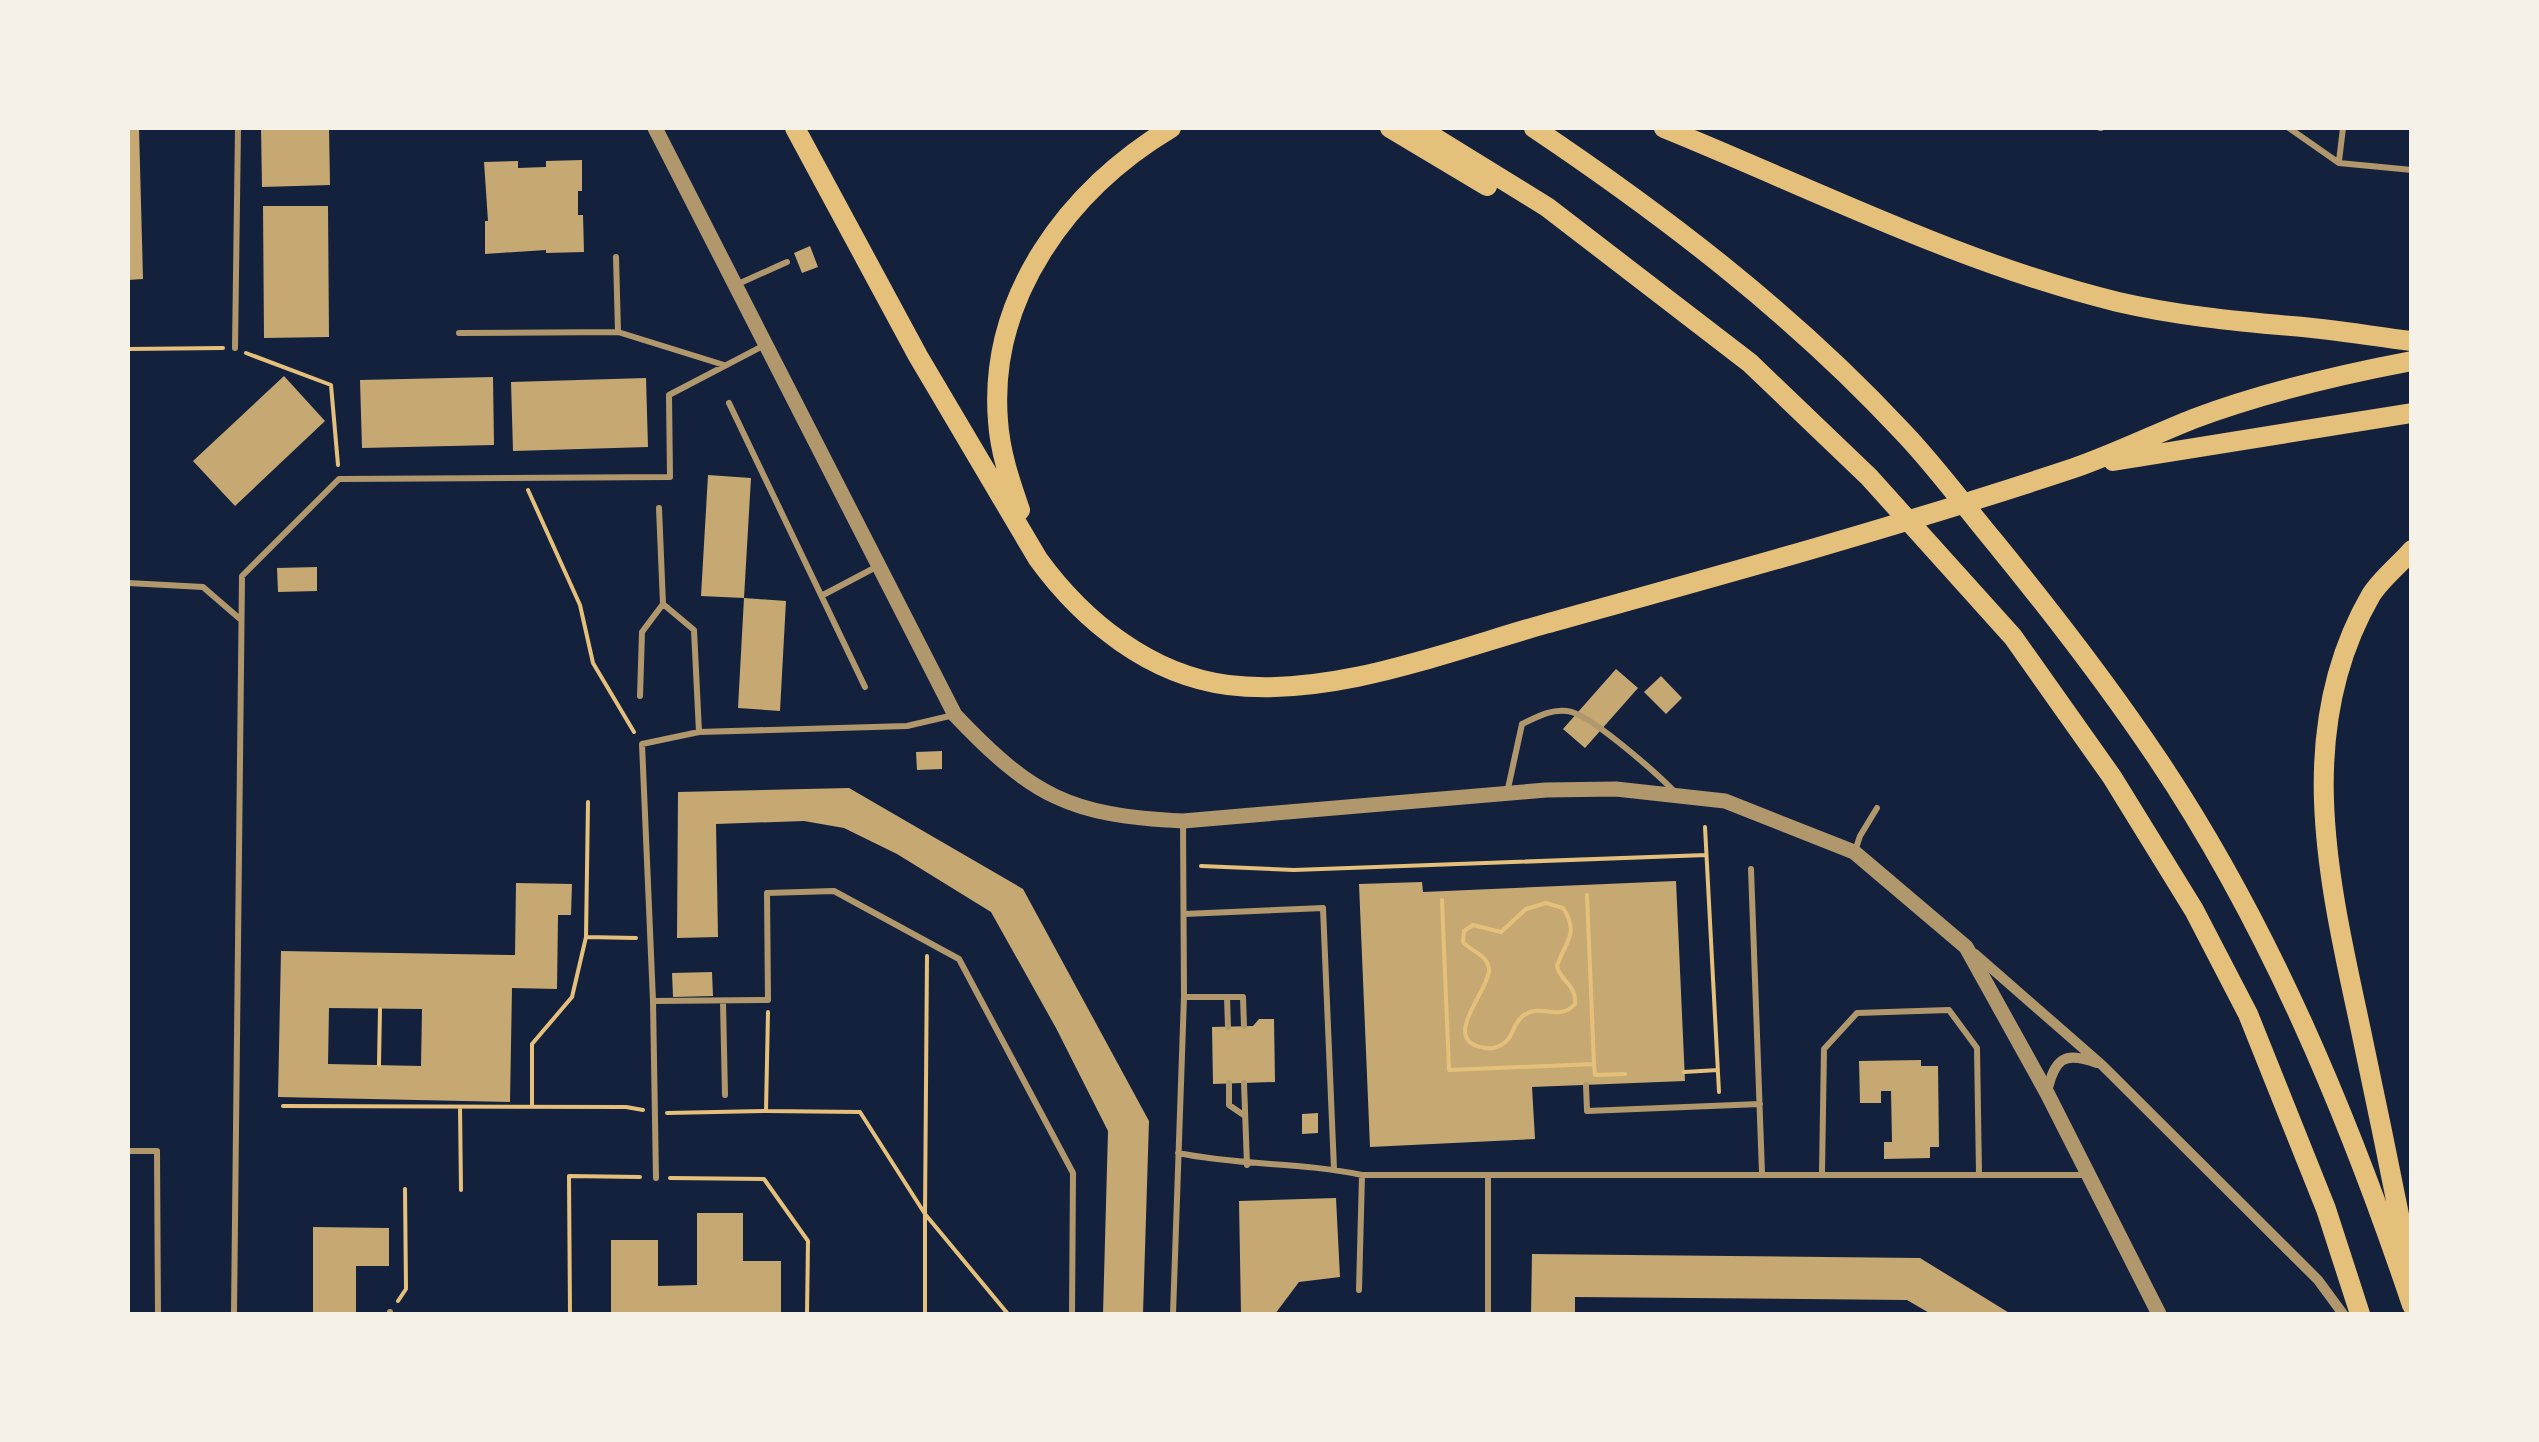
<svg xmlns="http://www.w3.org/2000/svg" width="2539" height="1442" viewBox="0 0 2539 1442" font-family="Lato,sans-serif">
	<rect width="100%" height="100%" fill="#14213d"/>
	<path fill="#c6a872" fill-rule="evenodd" d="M128,128H139L143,279L128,280Z
		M261,128H329L330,185L262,187Z
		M582,160V191H578V215H583L584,252L546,253V250L485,254V221H488L484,162L518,161V168L546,167V161Z
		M263,206H328L329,337L264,338Z
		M810,246L818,267L802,273L794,253Z
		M284,376L325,421L235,506L193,461Z
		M493,377L494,445L362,448L360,380Z
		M646,378L648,447L513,451L511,382Z
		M708,475L751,478L744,598L701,596Z
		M317,567V591L278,592L277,568Z
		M744,598L786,601L780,711L738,708Z
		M1616,669L1638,688L1585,748L1563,729Z
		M1661,676L1682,698L1666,714L1644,692Z
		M942,751V769L917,770L916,752Z
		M849,788L1023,889L1149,1121L1143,1314H1103L1108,1131L1056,1028L991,912L897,854L844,828L804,821L716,824L718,937L677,938L678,792Z
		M1676,881L1685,1081L1532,1087L1535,1139L1370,1147L1359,884L1422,882L1423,892Z
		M516,883L572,884L571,915H558L557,989L512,988L510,1102L278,1097L281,951L515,955ZM329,1008L422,1009L421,1066L328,1064Z
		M712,972L713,996L673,997L672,973Z
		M1259,1019H1274L1275,1082L1213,1084L1212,1027L1253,1026Z
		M1921,1060V1066H1938L1939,1147H1930V1158L1884,1159V1142H1892L1891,1091H1881V1103H1860L1859,1061Z
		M1318,1113V1133L1302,1134V1114Z
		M1336,1198L1340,1277L1299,1282L1275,1314H1241L1239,1201Z
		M697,1213H743V1261H781V1314H611V1240H658V1286L697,1285Z
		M313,1227L389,1228V1266H356V1314H313Z
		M1532,1254L1920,1258L2011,1314H1931L1907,1300L1575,1297V1314H1531Z"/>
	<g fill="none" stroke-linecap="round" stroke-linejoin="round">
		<path stroke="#e5c07b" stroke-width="4" d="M128,349L223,348
			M246,353L331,385L338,465
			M528,490L580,605L593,663L634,732
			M588,802L586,937L636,938
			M1705,827L1719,1092
			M1201,866L1294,870L1706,855
			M1587,895L1594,1064
			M1442,900L1449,1070L1594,1064L1595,1075L1625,1074
			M1546,903L1563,908C1580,933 1565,942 1557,966C1560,981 1577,985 1575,1004C1559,1022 1542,1003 1524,1015C1512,1023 1514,1039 1501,1045C1496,1048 1491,1049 1485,1048C1437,1041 1491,989 1489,969C1487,954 1472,952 1463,942L1464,931L1473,925L1501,932L1526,909Z
			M927,956L925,1214L1008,1314
			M768,1012L766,1111L860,1112L925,1214V1314
			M379,1065L380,1009
			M1684,1072L1718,1070
			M283,1106L626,1107L643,1110
			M532,1106V1044L572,997L586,937
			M460,1107L461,1190
			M667,1113L766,1111
			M670,1178L764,1179L808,1241L807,1314
			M398,1301L406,1289L405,1189
			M570,1314L569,1176L640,1177"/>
		<path stroke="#b1986c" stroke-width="6" d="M2100,128H2101
			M2289,128L2339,163L2412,170
			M2339,161L2343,128
			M616,257L618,332
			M738,284L787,262
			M459,333L618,332L724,365
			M235,348L238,128
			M729,403L865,687
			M659,508L663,604L694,630L699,732
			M128,583L203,587L240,619
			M823,595L878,566
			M640,696L642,632L663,604
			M1507,793L1522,724C1537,717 1550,709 1567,711C1588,712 1656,773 1673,790
			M1855,851L1860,836L1877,808
			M1751,869L1762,1173
			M1184,914L1323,908L1334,1169
			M1184,997H1243L1244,1026
			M1227,997L1228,1027
			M653,1001L768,1000L767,893L834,891L959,959L1073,1173L1072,1314
			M723,1002L725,1095
			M1229,1083V1105L1245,1116
			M1244,1083L1247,1165
			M1586,1085L1587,1111L1760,1104
			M128,1151H157L158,1314
			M1178,1153C1241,1166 1301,1162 1362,1175H2085
			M1822,1172L1824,1049L1857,1013L1949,1010L1977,1048L1979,1174
			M656,1178L653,1001L642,744L699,732L907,726L954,715
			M1359,1290L1362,1175
			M390,1312V1314
			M234,1314L242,576L339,479L670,477L669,395L763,346
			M1173,1314L1184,997L1183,821
			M1488,1314V1175"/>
		<path stroke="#b1986c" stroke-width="10" d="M1975,954L2102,1065L2318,1280L2343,1314
			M2047,1092C2055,1058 2064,1051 2097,1063"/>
		<path stroke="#b1986c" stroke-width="15" d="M655,128L955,715C1032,796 1070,816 1183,821L1546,790L1616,789L1725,801L1854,852L1966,947L2047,1093L2159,1314"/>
		<path stroke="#e5c07b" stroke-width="20" d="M795,128L918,356L1038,559C1083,621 1150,675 1228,685C1331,698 1446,652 1545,624C1722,575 1900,526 2074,468C2114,454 2153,435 2193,419C2262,393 2338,375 2412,361
			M1390,128L1487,186
			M1419,128L1547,207L1750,363L1869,477L2013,637L2112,777L2194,910L2248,1014L2326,1209L2360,1314
			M1534,128C1665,216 1793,314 1901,430C1934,464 1963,504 1993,540C2051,611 2106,682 2157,758C2269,925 2348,1115 2412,1305
			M1664,128C1814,189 1959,263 2118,302C2174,315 2233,321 2291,326C2331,329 2371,336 2412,341
			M2113,461L2412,413
			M1020,510C1010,481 1000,452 998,421C988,297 1069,189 1171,128
			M2409,1264C2393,1185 2377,1105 2360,1026C2329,882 2292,731 2371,595C2381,579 2399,565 2412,550"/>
	</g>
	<rect width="2539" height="1442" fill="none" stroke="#f6f1e7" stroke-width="260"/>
</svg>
